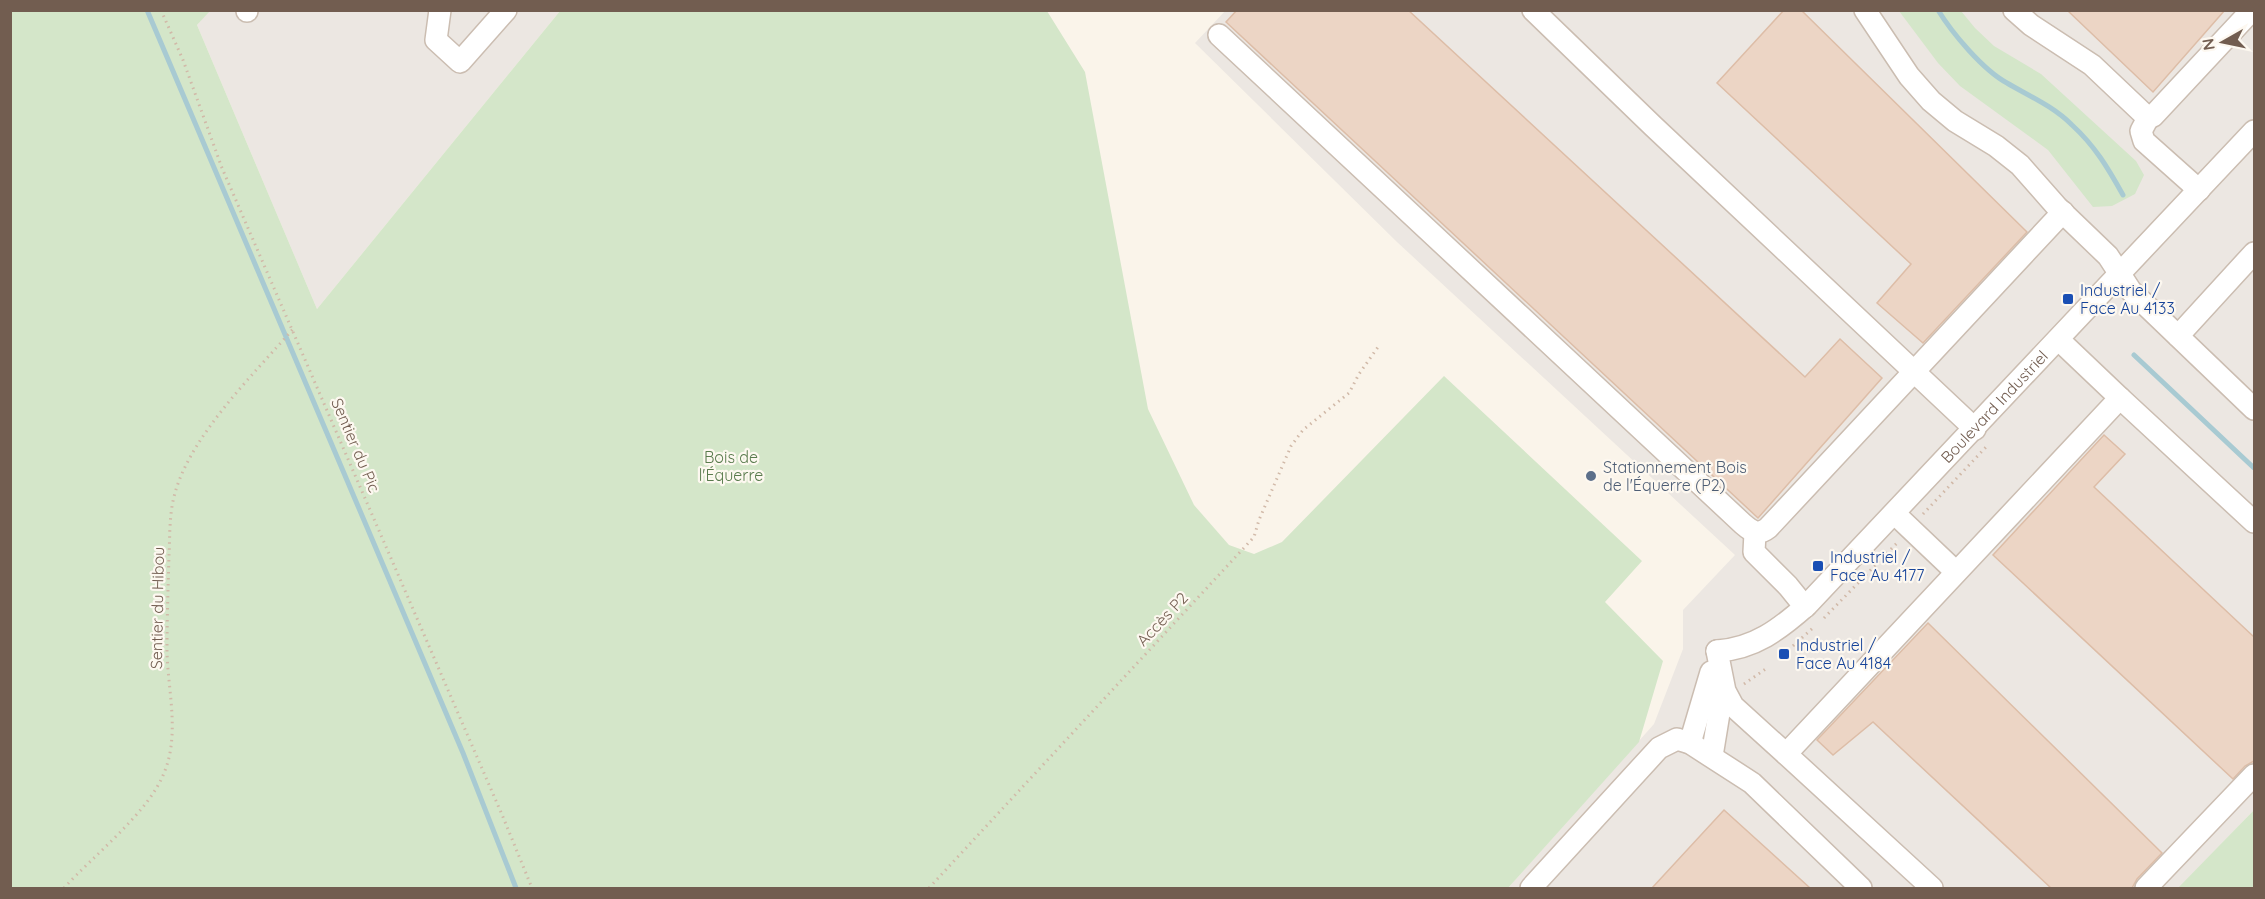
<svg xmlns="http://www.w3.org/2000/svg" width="2265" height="899" viewBox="0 0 2265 899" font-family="Quicksand,sans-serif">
	<rect width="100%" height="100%" fill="#faf4ea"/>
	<path fill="#ece7e2" d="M210,10L560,11L317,309L197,25Z
		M1226,10L2254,11V810L2179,888H1508L1654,724L1683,649V610L1735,555L1397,242L1195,43Z"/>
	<path fill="#d4e6c9" d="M10,11H210L197,25L317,309L560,11H1047L1085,72L1148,409L1194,505L1229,545L1254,554L1282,542L1444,376L1642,561L1605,602L1663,661L1639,742L1508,888H11Z
		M1899,11H1961L1975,28L1994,46L2041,74L2136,161L2144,175L2135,194L2112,206L2093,207L2048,150L1960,86L1938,63Z
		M2254,810V888H2178Z"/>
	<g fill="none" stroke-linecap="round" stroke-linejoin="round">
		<path stroke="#a8cad2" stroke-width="5" d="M147,10L463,753L516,888
			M1938,10C1952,33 1983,70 2007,83C2029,96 2053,106 2072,125C2095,146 2108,168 2123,195
			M2134,355L2254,468"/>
	</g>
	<path fill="#ecd5c5" stroke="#ddbda7" stroke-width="1.5" d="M1237,10H1408L1805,377L1840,339L1882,378L1758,518L1226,22Z
		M1784,10H1801L2027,232L1923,343L1877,303L1911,264L1717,83Z
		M2067,10H2225L2153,92Z
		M2104,435L2125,454L2094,487L2254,637V761L2245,766L2233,779L1993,555Z
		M1928,623L2162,853L2137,879L2132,888H2051L1873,722L1833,755L1817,740Z
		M1724,810L1810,888H1652Z"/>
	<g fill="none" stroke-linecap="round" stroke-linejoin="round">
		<g stroke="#cbbdb1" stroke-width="24">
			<g id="minor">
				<path d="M440,10L436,40L460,62L506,10"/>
				<path d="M1533,10L1653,126L1975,429"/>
				<path d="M1865,10L1909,76L1931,101L1955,121L1996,146L2020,165L2057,207L2108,256L2131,291L2254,409"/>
				<path d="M2014,10L2031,25L2092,65L2148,118L2153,116L2252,10"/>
				<path d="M247,11V10"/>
				<path d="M1219,35L1743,524C1751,531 1758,536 1768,528L2063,212"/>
				<path d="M2148,118L2141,131L2144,141L2199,190"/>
				<path d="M2178,336L2254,253"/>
				<path d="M2120,398L2254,522"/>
				<path d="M1895,514L1956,572"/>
				<path d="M1755,533L1754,552L1788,586L1805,607"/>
				<path id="s1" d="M1717,651C1754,649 1780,629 1807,605L2254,131"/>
				<path d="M1717,651L1725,691L1733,706L1786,754L2120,398L2059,340"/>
				<path d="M1690,743L1711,672"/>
				<path d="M1786,754L1932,888"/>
				<path d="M1712,756L1720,707L1718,684"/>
				<path d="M1531,888L1659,748L1677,739L1690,743L1752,783L1861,888"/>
				<path d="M2146,888L2254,775"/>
			</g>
		</g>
		<path stroke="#d1b9a8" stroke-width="3" stroke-dasharray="1.5 4.5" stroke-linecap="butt" d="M161,10L183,60L222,168L503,817L532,888
			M1923,514L1987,446
			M1824,618L1897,543
			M1784,654L1813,628
			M1744,684L1767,668
			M64,888C93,856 149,812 164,773C180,735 168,691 167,652C167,620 168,588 169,556C170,536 169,513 175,493C191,435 254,374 293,329
			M929,888L1254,537L1259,520L1291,446L1303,430L1349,393L1359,374L1378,347"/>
		<use href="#minor" stroke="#fff" stroke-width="21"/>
	</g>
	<g fill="#1a4fb4" stroke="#fdf8f0" stroke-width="2">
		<rect x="2062" y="293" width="12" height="12" rx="3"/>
		<rect x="1812" y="560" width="12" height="12" rx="3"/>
		<rect x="1778" y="648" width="12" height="12" rx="3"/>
	</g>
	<circle fill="#5c6f8a" stroke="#fdf8f0" stroke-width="2" cx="1591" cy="476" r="6"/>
	<g text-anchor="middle" stroke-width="4.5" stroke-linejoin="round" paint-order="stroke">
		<g font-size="16" fill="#164399" stroke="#fdf8f0" text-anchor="start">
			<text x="2080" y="296">Industriel /<tspan x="2080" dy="18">Face Au 4133</tspan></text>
			<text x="1830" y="563">Industriel /<tspan x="1830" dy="18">Face Au 4177</tspan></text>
			<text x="1796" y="651">Industriel /<tspan x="1796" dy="18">Face Au 4184</tspan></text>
		</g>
		<g font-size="16" fill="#725d50" stroke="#fdf8f0">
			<text dy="6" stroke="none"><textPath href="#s1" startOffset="376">Boulevard Industriel</textPath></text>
			<text transform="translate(356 445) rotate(67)" y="6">Sentier du Pic</text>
			<text transform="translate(157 608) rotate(-89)" y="6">Sentier du Hibou</text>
			<text transform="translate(1162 619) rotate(-47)" y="6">Accès P2</text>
		</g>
		<g font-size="16" fill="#597b4d" stroke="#fdf8f0">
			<text x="731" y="463">Bois de<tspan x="731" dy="18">l'Équerre</tspan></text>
		</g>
		<g font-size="16" fill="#4e5e75" stroke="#fdf8f0" text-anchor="start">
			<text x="1603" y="473">Stationnement Bois<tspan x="1603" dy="18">de l'Équerre (P2)</tspan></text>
		</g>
	</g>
	<rect width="2265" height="899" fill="none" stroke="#725d50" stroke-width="24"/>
	<g transform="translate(2223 42) rotate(261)" stroke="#fdf8f0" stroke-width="4.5" paint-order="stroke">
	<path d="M0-4.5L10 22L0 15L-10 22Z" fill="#725d50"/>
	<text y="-9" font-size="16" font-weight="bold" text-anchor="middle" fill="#725d50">N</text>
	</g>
</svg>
